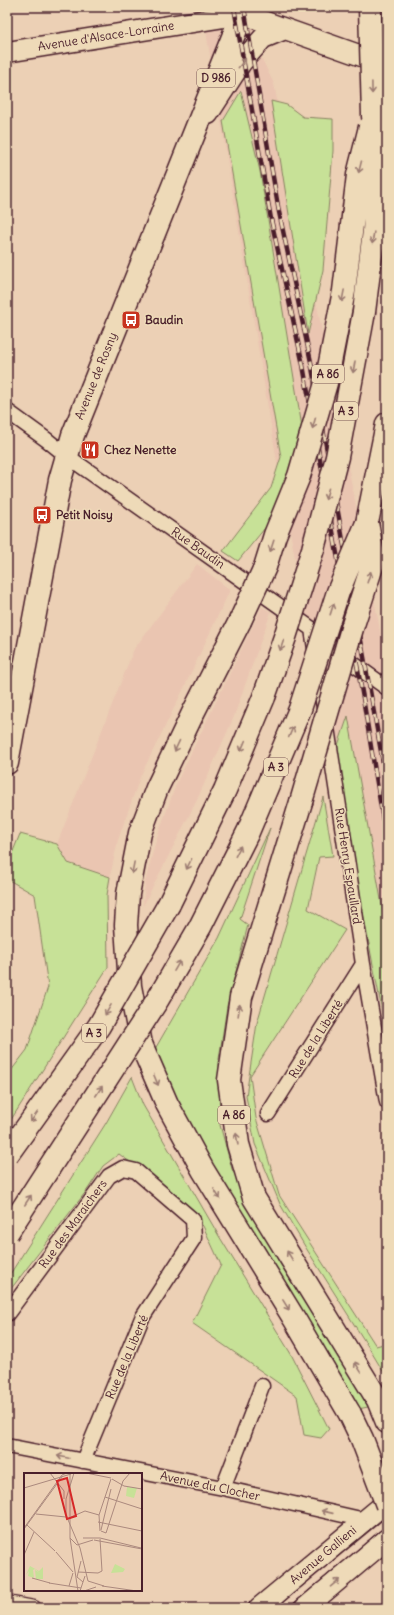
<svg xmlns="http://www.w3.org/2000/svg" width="394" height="1615" viewBox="0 0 394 1615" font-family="Delius,sans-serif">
	<rect width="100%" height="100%" fill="#ecd0b5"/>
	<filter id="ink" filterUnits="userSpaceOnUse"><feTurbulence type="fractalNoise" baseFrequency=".025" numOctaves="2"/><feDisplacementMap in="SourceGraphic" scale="8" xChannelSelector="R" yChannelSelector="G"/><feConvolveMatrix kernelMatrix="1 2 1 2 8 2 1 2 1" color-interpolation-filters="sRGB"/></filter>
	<g filter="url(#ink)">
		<path fill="#eac5b1" d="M202,7H249L261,57L274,84L387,666V1041L279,474Z
			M197,564L230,590L182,692L140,777L118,840L110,877L68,863L57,844L134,649Z
			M262,607L271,612L233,719L197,800L143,906L145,882L157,837L177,782Z"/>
		<path fill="#c7e197" stroke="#888061" d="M241,91L260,171L303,433L278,512L238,561L223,551L271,488L281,457L223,121Z
			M271,101L287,105L303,117L333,119V151L323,270L308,334Z
			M348,716L387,933V1036L333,760Z
			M323,797L333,856L319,857L308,909L345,930L250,1076L256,1118L279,1195L376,1346L387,1343V1378L369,1348L306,1248L280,1204L255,1144L246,1096L257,1023Z
			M270,828L240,919L248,925L227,1006L219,1059L220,1125L232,1169L279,1262L355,1383L368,1407L358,1409L190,1131L155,1049L219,938Z
			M20,834L57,844L68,863L110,877L107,895L108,967L7,1126V1076L27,1050L48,987L35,895L7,879V866Z
			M132,1077L143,1105L219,1236L291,1354L329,1429L321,1438L304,1435L297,1396L192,1323L221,1265L203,1226L171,1192L119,1154L103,1166L88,1189L7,1294V1279L106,1123Z"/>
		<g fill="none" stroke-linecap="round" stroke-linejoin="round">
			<g stroke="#4a1f2b" stroke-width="17">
				<path id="street" d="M7,411L47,440L67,456L312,629L348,660L387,688
					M312,629L363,964L387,1102
					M268,1114L363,964
					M7,1314L109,1176L123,1168L136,1171L193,1220L194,1238L142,1318L83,1461
					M7,1446L223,1488L365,1520
					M223,1488L262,1386
					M7,1603L34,1608"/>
			</g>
			<g stroke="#4a1f2b" stroke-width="23">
				<path id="secondary" d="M7,52L243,14L387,65
					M208,114L241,63L263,38L285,29
					M259,1608L387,1502
					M305,1608L387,1539"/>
			</g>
			<g stroke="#4a1f2b" stroke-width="25">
				<path id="primary" d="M7,763L60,480L73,435L245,7"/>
			</g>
			<g stroke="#4a1f2b" stroke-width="25">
				<path id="highway" d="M367,523L387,424
					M240,621L194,711L157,788L140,833L128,894L126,925L130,986L141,1044L167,1104L203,1170L295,1320L350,1414
					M301,802L241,997L229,1080L238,1144L254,1198L378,1400L387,1422
					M169,904L225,790L264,697"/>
			</g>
			<use href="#street" stroke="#eedab8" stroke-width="14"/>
			<use href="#secondary" stroke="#eedab8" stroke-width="20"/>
			<use href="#primary" stroke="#eedab8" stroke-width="22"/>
			<use href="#highway" stroke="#eedab8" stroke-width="22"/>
			<path stroke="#4a1f2b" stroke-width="1" d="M276,1608L387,1515
				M288,1608L387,1525"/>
			<g stroke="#4a1f2b" stroke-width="4.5">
				<path id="rail" d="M234,7L271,219L303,365L363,698L387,844
					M244,7L279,212L311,362L387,785"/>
			</g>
			<use href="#rail" stroke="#eedab8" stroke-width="3" stroke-dasharray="9" stroke-linecap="butt"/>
			<g stroke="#4a1f2b" stroke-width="25" stroke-linecap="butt">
				<path id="highway-bridge" d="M240,621L265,567L275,535L299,476L326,383L344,291L358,175L370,127
					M264,697L285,637L313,549L337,457L364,312L374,231L379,158L373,116L370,7
					M301,802L353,625L374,560L367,523
					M7,1155L99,1026L169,904
					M7,1233L158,999L200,927L248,832L300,709L338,592L367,523
					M350,1414L362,1439L387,1505"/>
			</g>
			<use href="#highway-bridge" stroke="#eedab8" stroke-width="22"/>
		</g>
		<defs><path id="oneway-shaft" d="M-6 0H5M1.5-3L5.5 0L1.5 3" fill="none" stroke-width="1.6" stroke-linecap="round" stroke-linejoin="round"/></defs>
		<g stroke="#9c7c72">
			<use href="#oneway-shaft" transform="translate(242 63) rotate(-52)"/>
			<use href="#oneway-shaft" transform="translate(372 88) rotate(89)"/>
			<use href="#oneway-shaft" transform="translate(360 167) rotate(104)"/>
			<use href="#oneway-shaft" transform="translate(373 238) rotate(98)"/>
			<use href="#oneway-shaft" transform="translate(343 296) rotate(101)"/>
			<use href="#oneway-shaft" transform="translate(354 367) rotate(100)"/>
			<use href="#oneway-shaft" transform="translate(314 423) rotate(106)"/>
			<use href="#oneway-shaft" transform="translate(327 494) rotate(105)"/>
			<use href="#oneway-shaft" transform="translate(272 546) rotate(108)"/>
			<use href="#oneway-shaft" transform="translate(369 577) rotate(-72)"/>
			<use href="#oneway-shaft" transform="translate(332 609) rotate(-72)"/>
			<use href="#oneway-shaft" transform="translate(282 645) rotate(109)"/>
			<use href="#oneway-shaft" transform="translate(291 732) rotate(-67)"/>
			<use href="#oneway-shaft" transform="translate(177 746) rotate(115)"/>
			<use href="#oneway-shaft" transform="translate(243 746) rotate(113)"/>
			<use href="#oneway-shaft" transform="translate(238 851) rotate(-63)"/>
			<use href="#oneway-shaft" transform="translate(189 864) rotate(116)"/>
			<use href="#oneway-shaft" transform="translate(133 868) rotate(101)"/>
			<use href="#oneway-shaft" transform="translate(177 966) rotate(-60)"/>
			<use href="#oneway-shaft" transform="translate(108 1010) rotate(120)"/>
			<use href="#oneway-shaft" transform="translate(239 1010) rotate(-82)"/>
			<use href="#oneway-shaft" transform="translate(156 1080) rotate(67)"/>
			<use href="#oneway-shaft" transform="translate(99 1091) rotate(-57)"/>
			<use href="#oneway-shaft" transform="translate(34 1117) rotate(125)"/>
			<use href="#oneway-shaft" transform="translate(237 1139) rotate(-99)"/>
			<use href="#oneway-shaft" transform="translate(217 1194) rotate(58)"/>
			<use href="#oneway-shaft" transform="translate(28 1200) rotate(-57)"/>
			<use href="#oneway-shaft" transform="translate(290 1256) rotate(-122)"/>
			<use href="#oneway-shaft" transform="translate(286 1305) rotate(58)"/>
			<use href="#oneway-shaft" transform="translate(358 1367) rotate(-122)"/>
			<use href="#oneway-shaft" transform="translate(63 1457) rotate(-168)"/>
			<use href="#oneway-shaft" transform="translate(327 1512) rotate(-167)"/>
			<use href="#oneway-shaft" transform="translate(335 1583) rotate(-40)"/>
		</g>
	</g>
	<defs>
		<g id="bus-square" transform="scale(1)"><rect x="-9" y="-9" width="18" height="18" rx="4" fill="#c8321e" stroke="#eedab8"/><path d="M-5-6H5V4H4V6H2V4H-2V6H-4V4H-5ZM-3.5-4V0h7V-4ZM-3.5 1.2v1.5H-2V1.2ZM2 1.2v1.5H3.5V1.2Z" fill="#fff"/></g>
		<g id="restaurant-square" transform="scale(1)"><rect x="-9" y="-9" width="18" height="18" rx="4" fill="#c8321e" stroke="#eedab8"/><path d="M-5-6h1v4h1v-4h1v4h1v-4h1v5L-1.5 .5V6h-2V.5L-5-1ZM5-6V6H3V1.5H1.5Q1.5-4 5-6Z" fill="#fff"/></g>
	</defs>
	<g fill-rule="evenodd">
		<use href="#bus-square" x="131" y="320"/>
		<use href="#restaurant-square" x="90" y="450"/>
		<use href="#bus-square" x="42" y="515"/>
	</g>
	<g text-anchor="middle" stroke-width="3" stroke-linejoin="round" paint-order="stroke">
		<g fill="#eedab8" stroke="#7b5755" stroke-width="1">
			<rect x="197" y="69" width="38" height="18" rx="3"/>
			<rect x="312" y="365" width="32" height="18" rx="3"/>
			<rect x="334" y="402" width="24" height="18" rx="3"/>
			<rect x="264" y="758" width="24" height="18" rx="3"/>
			<rect x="82" y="1024" width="24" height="18" rx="3"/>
			<rect x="218" y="1106" width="32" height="18" rx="3"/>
		</g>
		<g font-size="11" font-weight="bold" fill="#4a1f2b">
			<text x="216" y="82">D 986</text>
			<text x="328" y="378">A 86</text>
			<text x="346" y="415">A 3</text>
			<text x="276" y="771">A 3</text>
			<text x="94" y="1037">A 3</text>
			<text x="234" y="1119">A 86</text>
		</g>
		<g font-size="12" fill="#4a1f2b" stroke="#eedab8">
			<text transform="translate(106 36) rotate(-9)" y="4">Avenue d'Alsace-Lorraine</text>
			<text transform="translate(96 376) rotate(-68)" y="4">Avenue de Rosny</text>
			<text transform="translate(198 548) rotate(35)" y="4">Rue Baudin</text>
			<text transform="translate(348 866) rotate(81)" y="4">Rue Henry Espaullard</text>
			<text transform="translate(316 1039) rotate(-58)" y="4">Rue de la Liberté</text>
			<text transform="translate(73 1224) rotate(-54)" y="4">Rue des Maraichers</text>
			<text transform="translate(127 1357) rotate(-67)" y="4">Rue de la Liberté</text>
			<text transform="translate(210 1486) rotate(12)" y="4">Avenue du Clocher</text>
			<text transform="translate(323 1555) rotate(-40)" y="4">Avenue Gallieni</text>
		</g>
		<g font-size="12" font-weight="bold" fill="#4a1f2b" stroke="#eedab8" text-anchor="start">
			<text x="145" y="324">Baudin</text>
			<text x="104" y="454">Chez Nenette</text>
			<text x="56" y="519">Petit Noisy</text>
		</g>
	</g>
	<g transform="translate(24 1473)">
		<rect width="118" height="118" fill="#ecd0b5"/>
		<path d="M103,14L113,15L110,25L102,23ZM91,91L101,96L99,99L87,100ZM6,93L15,98L19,94V106H12L11,97L16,100L11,96L9,97L10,105L4,103L5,98L2,102Z" fill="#c7e197"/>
		<path fill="none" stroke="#ab897e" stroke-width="1" d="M26,0L40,18V26M46,0V65L54,118M50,0L42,26V42L56,75L64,108L80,113M62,0L87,5M88,6L100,13L118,16M0,15L47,1M81,24L118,36M12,41L42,44M47,44L61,38L75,42M74,49L118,58M3,52L31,78M0,55L38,2L43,0M0,56L38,4M77,57L87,16M76,58L75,42L87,6M77,58L82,60L99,8L106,0M46,65L53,72L69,67M59,65H76L117,75M70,67L118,76M32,79L49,99M0,82L10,59M57,88L53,104L59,109M54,99L74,100L78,98L76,66M8,105L26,110M25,110L57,115M45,113L49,100M78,113L113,118M56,118L61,103M60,118L72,114"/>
		<path fill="#d62828" fill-opacity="0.15" stroke="#d62828" stroke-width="2" d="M43,5L52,43L43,46L33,8Z"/>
		<rect width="118" height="118" fill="none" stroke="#4a1f2b" stroke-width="2"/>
	</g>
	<rect width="394" height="1615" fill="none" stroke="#eedab8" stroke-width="24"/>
	<rect x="12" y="12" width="370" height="1591" fill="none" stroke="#4a1f2b" stroke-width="1.5" filter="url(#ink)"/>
</svg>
